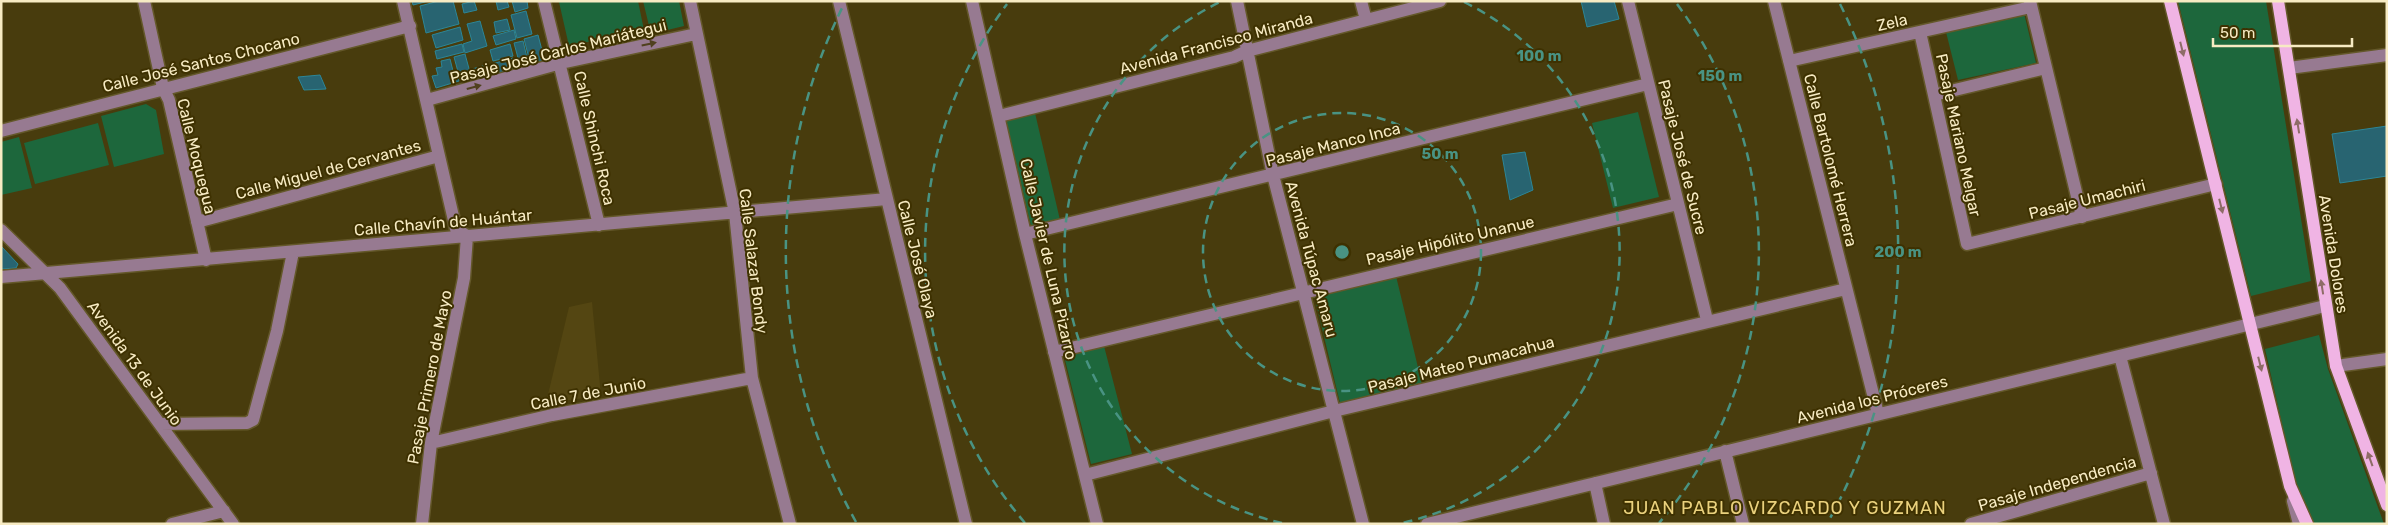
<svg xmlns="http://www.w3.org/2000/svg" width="2388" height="525" viewBox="0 0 2388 525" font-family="Rubik,sans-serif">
	<rect width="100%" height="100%" fill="#483c0d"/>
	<path fill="#544612" d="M592,302L601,396L546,403L569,307Z"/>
	<path fill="#1d673c" d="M638,1L644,30L569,46L559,2Z
		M643,1H679L684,26L651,34Z
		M2178,1H2266L2311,281L2251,296Z
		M2024,13L2036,63L1958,80L1946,32Z
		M146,104L156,110L164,154L114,167L101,116Z
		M1638,112L1659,197L1613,208L1592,123Z
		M1035,113L1060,220L1031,226L1006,120Z
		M98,123L109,165L35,184L24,143Z
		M19,137L32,188L1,195V142Z
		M1396,276L1422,384L1340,403L1314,295Z
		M2319,335L2328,369L2384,524H2314L2296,485L2265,349Z
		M1104,346L1132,454L1091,464L1064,356Z"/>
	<path fill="#286471" stroke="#2c8697" d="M412,1H429L413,5Z
		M439,1H453L459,24L426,33L420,6Z
		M474,1L477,10L464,13L462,4Z
		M496,1H507L509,7L498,10Z
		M512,1H527L528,8L515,12Z
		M1581,1H1614L1619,19L1587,27Z
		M526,11L532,34L517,38L511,15Z
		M507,19L510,30L496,33L494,22Z
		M480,21L487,46L465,53L463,44L472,41L467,24Z
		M460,27L463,40L436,48L432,35Z
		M514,30L516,39L496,45L493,36Z
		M538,35L545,62L531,66L524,39Z
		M523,41L529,66L521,69L514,43Z
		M462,44L464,52L437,59L435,51Z
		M510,44L513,56L493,61L490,50Z
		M465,54L471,76L460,79L454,57Z
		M513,58L516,69L495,75L492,64Z
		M450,59L454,75L457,74L459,81L436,88L432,76L438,75L436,68L442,67L441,61Z
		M483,66L486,74L474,77L472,69Z
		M320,75L326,89L304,90L298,77Z
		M2387,126V176L2340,183L2332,134Z
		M1525,152L1533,190L1510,200L1502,155Z
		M1,246L18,264L16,268L1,269Z"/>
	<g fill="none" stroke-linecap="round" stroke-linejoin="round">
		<g stroke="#64582a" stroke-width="15">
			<path id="minor" d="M144,1L163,88L169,100L206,260
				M403,1L456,229L467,236L464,278L431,443L422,524
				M544,1L599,225
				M690,1L735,213L752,378L790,524
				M839,1L966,524
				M972,1L1025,234L1097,524
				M1237,1L1273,175L1363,524
				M1361,1L1366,20
				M1628,1L1707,320
				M1774,1L1878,414
				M2030,1L2082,217
				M1920,32L1967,244L2216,184
				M1789,61L2031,7
				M2289,68L2387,55
				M1934,95L2046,68
				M427,100L561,63L696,34
				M999,116L1234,57L1247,51L1440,1
				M1,131L410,26
				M197,222L439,156
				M1,230L60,288L233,524
				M1025,234L1648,84
				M1,277L887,199
				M1054,352L1678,204
				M2120,356L2164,524
				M2336,366L2387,359
				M160,424L247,423L253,420L277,331L293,252
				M431,443L552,415L752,378
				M1725,451L1743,524
				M1085,475L1334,411L1846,289
				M1595,483L1604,524
				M2293,501L2299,524
				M172,524L224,511
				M1427,524L2325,306
				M1971,524L2151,473"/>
		</g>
		<g stroke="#64582a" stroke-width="15">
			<path id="major" d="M2170,1L2290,486L2307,524
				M2278,1L2336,366L2387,505"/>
		</g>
		<use href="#minor" stroke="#977a91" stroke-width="12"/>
		<use href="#major" stroke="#f0b4e4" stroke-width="12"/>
	</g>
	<defs><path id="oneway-solid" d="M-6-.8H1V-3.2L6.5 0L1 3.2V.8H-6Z" transform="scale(1.25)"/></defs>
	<g fill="#50401e">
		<use href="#oneway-solid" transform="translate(649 44) rotate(-12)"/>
		<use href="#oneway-solid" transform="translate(474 87) rotate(-15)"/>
	</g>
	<g fill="#8e6c67">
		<use href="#oneway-solid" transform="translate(2182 49) rotate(76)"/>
		<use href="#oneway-solid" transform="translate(2298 126) rotate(-99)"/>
		<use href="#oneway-solid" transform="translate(2221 206) rotate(76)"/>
		<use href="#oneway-solid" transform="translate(2322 287) rotate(-99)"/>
		<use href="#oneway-solid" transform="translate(2260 364) rotate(76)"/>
		<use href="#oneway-solid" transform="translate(2370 459) rotate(-110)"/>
	</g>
	<g fill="none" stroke="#499383" stroke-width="2.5" stroke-dasharray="9 6">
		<circle cx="1342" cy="252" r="139"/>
		<path d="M1282 523A278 278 0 0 1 1220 2M1464 2A278 278 0 0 1 1402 523"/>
		<path d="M1025 523A417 417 0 0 1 1007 4M1677 4A417 417 0 0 1 1659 523"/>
		<path d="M856 522A556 556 0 0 1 844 4M1840 4A556 556 0 0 1 1828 522"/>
	</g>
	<g text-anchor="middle" stroke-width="4" stroke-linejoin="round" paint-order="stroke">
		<g font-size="16" fill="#f7ebc3" stroke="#3e3101">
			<text transform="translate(1892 22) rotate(-13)" y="6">Zela</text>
			<text transform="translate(1216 43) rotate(-15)" y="6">Avenida Francisco Miranda</text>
			<text transform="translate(558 51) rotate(-14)" y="6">Pasaje José Carlos Mariátegui</text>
			<text transform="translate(201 62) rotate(-14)" y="6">Calle José Santos Chocano</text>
			<text transform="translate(1959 135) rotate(78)" y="6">Pasaje Mariano Melgar</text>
			<text transform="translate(595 138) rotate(77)" y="6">Calle Shinchi Roca</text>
			<text transform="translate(1333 144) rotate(-14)" y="6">Pasaje Manco Inca</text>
			<text transform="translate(197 156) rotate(76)" y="6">Calle Moquegua</text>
			<text transform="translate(1683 157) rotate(76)" y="6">Pasaje José de Sucre</text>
			<text transform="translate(1831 160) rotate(76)" y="6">Calle Bartolomé Herrera</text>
			<text transform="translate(328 169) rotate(-15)" y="6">Calle Miguel de Cervantes</text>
			<text transform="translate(2087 199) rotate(-14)" y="6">Pasaje Umachiri</text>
			<text transform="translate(443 222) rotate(-5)" y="6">Calle Chavín de Huántar</text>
			<text transform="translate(1450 240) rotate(-13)" y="6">Pasaje Hipólito Unanue</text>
			<text transform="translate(2334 254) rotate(81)" y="6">Avenida Dolores</text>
			<text transform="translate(918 259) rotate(76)" y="6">Calle José Olaya</text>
			<text transform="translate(1049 259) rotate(77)" y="6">Calle Javier de Luna Pizarro</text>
			<text transform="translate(1312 259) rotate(75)" y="6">Avenida Túpac Amaru</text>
			<text transform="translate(754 261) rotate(83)" y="6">Calle Salazar Bondy</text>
			<text transform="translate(135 363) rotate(54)" y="6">Avenida 13 de Junio</text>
			<text transform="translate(1461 364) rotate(-14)" y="6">Pasaje Mateo Pumacahua</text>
			<text transform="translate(429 377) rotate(-79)" y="6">Pasaje Primero de Mayo</text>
			<text transform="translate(588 393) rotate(-11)" y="6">Calle 7 de Junio</text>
			<text transform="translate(1872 399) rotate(-14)" y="6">Avenida los Próceres</text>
			<text transform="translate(2057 483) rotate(-16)" y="6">Pasaje Independencia</text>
		</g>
		<g font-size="18" letter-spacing="1" fill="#ead17d" stroke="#3e3101">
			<text x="1785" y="514">JUAN PABLO VIZCARDO Y GUZMAN</text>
		</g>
	</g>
	<circle cx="1342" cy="252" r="8" fill="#499383" stroke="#3e3101" stroke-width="2.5"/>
	<g font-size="15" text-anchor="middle" font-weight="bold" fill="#499383" stroke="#3e3101" stroke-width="4" stroke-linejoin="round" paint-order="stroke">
		<text x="1539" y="61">100 m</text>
		<text x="1720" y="81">150 m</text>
		<text x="1440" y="159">50 m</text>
		<text x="1898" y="257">200 m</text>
	</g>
	<rect width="2388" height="525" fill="none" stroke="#f7ebc3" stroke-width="5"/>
	<path d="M2213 38v8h139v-8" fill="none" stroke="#f7ebc3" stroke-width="2.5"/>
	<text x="2220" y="38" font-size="15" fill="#f7ebc3" stroke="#3e3101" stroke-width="4" paint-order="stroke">50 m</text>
</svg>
